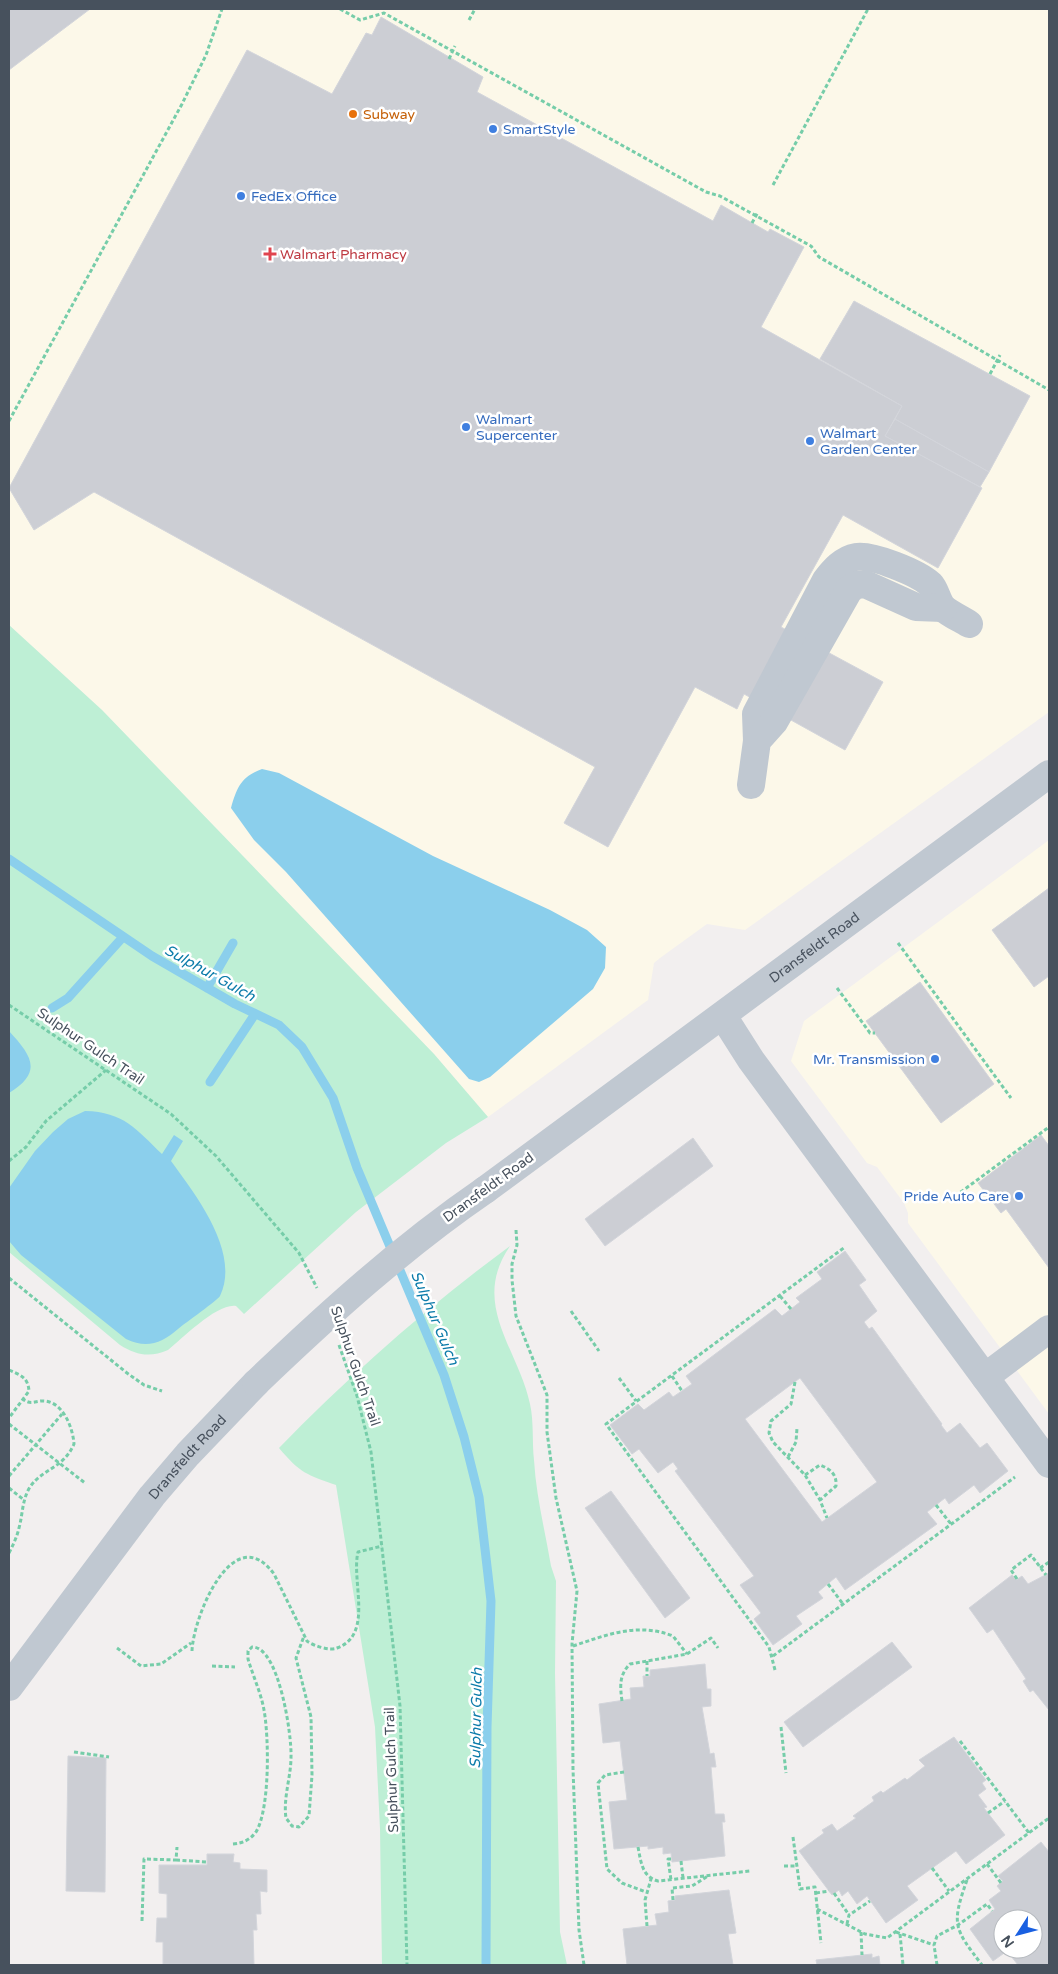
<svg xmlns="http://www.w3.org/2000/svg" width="1058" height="1974" viewBox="0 0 1058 1974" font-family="'Varela Round',sans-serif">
	<rect width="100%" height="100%" fill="#f2efef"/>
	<path fill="#fcf8e9" d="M9,9H1049V712L745,930L707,924L660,958L654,963L648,1000L488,1117L434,1054L102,710L9,625Z
		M1049,840V1414L908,1223V1213L904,1203L877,1167L867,1163L791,1061L804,1021Z"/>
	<path fill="#beefd5" d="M9,625L102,710L434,1054L488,1117L446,1143L356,1212L244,1314L236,1306C217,1303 182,1339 168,1350C150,1358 136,1355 120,1345L9,1252Z
		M510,1246C470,1304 518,1348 530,1404C534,1422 532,1442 534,1460C536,1495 545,1531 551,1566L556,1581L555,1673L560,1932L567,1965H382L380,1829L375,1727L336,1485C307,1475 300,1473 279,1448C350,1375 427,1307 510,1246Z"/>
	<path fill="#8bcfec" d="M262,769L279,773L433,856L550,910L587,930L606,947L605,968L593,989L490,1077L479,1082L469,1079L286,872L254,840L231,808C237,787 241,777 262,769Z
		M9,1031C31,1055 44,1072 9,1093Z
		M85,1111C124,1112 136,1129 162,1154L174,1135L183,1141L171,1161C195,1194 241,1252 220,1296C218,1300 185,1323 178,1329C162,1343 147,1349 126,1339L21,1255L9,1241V1188L35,1151L53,1132L68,1119Z"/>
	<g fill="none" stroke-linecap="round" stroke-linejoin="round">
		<path stroke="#8bcfec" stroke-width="9" d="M9,859L152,956L235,1004L279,1025L302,1047L333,1098L357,1168L444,1375L464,1437L479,1497L491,1601L487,1727L486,1965
			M207,988L233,943
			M52,1008L68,998L123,937
			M210,1082L255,1014"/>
	</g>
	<path fill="#ccced4" stroke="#d3d5db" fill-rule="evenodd" d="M9,9H90L9,70Z
		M381,17L483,77L477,92L713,221L721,205L768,232L770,229L804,247L761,327L902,406L885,436L982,488L938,568L843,515L781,627L883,682L845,750L744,694L737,709L695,687L608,847L564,823L595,767L94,492L34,530L9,488L247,50L332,94L366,33L372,35Z
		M854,301L1030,396L989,472L895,419L902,406L820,359Z
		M895,419L989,472L980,487L885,436Z
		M1049,888V976L1034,987L992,930Z
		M920,982L994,1084L941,1123L866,1021Z
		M1041,1135L1049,1146V1268L1006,1209L1001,1213L978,1183Z
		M693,1138L713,1166L605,1246L585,1219Z
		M845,1251L866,1280L859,1285L877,1311L864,1322L869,1329L872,1327L942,1424L941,1425L947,1433L960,1423L980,1448L987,1443L1008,1471L980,1493L974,1485L949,1504L945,1498L927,1512L937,1524L845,1590L836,1577L818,1592L823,1598L796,1616L802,1624L773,1645L754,1619L761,1613L740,1585L754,1576L675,1471L678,1469L673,1462L658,1473L639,1449L632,1454L610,1425L638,1404L644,1410L669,1392L673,1397L692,1384L686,1376L775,1309L782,1316L800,1302L796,1298L822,1279L817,1272ZM800,1378L877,1482L822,1522L745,1419Z
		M611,1491L690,1598L665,1618L585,1508Z
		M1049,1573V1710L1033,1690L1030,1692L1023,1681L1026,1679L993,1629L987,1633L969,1608L1012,1575L1016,1580L1022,1576L1028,1584Z
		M892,1642L912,1667L803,1747L784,1722Z
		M705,1664L707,1689H711V1706L702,1707L710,1754L714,1753L716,1767H711L715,1814H724L725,1822H722L725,1856L672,1862L671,1853L663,1854V1847L648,1849V1846L614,1849L609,1802L627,1800L620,1741L603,1743L599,1704L631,1699L630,1688L644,1687L643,1676H650V1670Z
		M954,1737L986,1780L982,1783L986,1789L978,1795L987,1807L984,1808L1005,1835L966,1864L956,1851L907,1886L918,1900L886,1923L867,1896L857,1904L848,1891L842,1896L839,1890L832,1895L799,1851L824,1833L822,1830L832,1824L837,1831L856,1818L853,1816L874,1801L872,1797L881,1791L883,1793L905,1778L907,1780L925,1766L919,1760Z
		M68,1756L106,1758L105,1892L66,1891Z
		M1041,1842L1049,1852V1965H1018L1007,1951L993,1961L970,1929L995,1909L989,1900L1001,1891L997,1886L1003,1881L998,1876ZM1003,1919H1033V1949H1003Z
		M207,1854H234L233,1862L240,1863V1869L267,1870V1892L260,1891L261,1914H256L257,1930H253L254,1965L163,1964V1942H156L157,1918H167V1894L159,1893V1865H207Z
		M729,1890L736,1933L728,1934L733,1965H627L623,1929L657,1925L655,1914L669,1912L668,1901L675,1900V1896Z
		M872,1954V1958L879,1956L880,1965H817L816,1960Z"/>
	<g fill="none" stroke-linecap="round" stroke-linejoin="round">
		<path stroke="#76cda9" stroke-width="3" stroke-dasharray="4 2.5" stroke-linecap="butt" d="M340,9L360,20L384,13L706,192L720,196L811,246L819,257L1049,390
			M469,20L475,9
			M449,59L455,46
			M773,185L868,9
			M752,223L758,212
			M990,374L1000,355
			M9,421L182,104L206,55L222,9
			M898,943L1011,1098
			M837,988L870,1033H875
			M9,1005L171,1114L216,1156L299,1253L317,1288
			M9,1161L26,1147L46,1121L106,1070
			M950,1200L1049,1127
			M516,1230L517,1245L512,1264V1280L516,1316L547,1395V1432L556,1498L577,1591L572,1644L573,1769L579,1930L584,1965
			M9,1278L127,1373L144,1385L162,1391
			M780,1296L791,1309
			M571,1311L599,1351
			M339,1345L357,1396L371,1452L400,1706L407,1965
			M9,1370C20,1375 28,1377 29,1391L9,1418
			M672,1376L682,1391
			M619,1378L636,1401
			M795,1382L791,1404L771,1421L769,1433L773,1442L805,1475L820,1500L827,1518
			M9,1424L85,1483
			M788,1457L796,1442L797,1428
			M805,1475L820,1465C830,1469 837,1474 836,1486L820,1500
			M9,1476L62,1414
			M9,1488L24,1500
			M936,1505L951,1524
			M9,1553C13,1545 17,1537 19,1528C23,1513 22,1500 30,1487C43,1468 63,1469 74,1444C73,1429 64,1403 45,1401C36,1400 31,1406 23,1399
			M1040,1568L1049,1562
			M1017,1579L1011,1570L1031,1555L1046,1575
			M828,1584L843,1604
			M573,1646C606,1635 638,1622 673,1636L687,1654
			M117,1648L141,1666L161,1664L191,1643
			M192,1651C193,1618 233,1518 274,1574L307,1641C314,1646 329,1651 337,1648C374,1635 351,1581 358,1552L382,1546
			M773,1656L1015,1477
			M647,1661V1676
			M212,1666L235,1667
			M775,1670L769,1647L606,1424L845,1247
			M622,1701C620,1686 619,1675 630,1664L687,1654L711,1638L718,1648
			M781,1727L786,1773
			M960,1741L1029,1833
			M74,1752L109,1757
			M624,1772L605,1775L598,1783L607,1869L622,1883L646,1892
			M988,1813L1005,1801
			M793,1837L800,1889L815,1887L821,1943
			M233,1844C243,1843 250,1840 256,1832C270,1809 269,1737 264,1710C261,1693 253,1676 248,1659V1651L252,1647C279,1646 292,1736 291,1757C291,1777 283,1798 286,1818L292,1826L299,1827L309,1816L312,1775L311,1717L296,1658L304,1636
			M638,1847C641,1862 642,1877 658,1881L750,1871
			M671,1859H668L671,1880
			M176,1860L207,1862
			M681,1861L683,1878
			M987,1864L1001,1883
			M784,1866H797
			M932,1868L949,1891
			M967,1880C951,1925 954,1928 982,1965
			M816,1893L829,1891
			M834,1893L849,1915
			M673,1900L672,1888L692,1886L708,1876
			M817,1909L865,1934L887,1938L1049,1818
			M142,1921L144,1859L176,1860L177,1847
			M847,1924L849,1915L870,1901
			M647,1926L645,1900L651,1879
			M861,1932L862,1955
			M896,1932L934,1945
			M900,1934L903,1965
			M937,1965L934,1945L937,1936L958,1925L987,1904L992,1911"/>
		<g stroke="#c0c8d1" stroke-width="28">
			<path d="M757,741L756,714L826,580C833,571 843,559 856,557C872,554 918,573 930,584C936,590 937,601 943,608C950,614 961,619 969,624"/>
			<path d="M751,785L757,741L774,722L849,590L856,585L865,584L916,607L943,608"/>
			<path d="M723,1016L751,1060L1049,1464"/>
			<path id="s1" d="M485,1190L1049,774"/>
			<path d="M985,1377L1049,1329"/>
			<path id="s2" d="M9,1687L152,1496L188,1454L256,1383"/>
		</g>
		<path stroke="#c0c8d1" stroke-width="28" d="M256,1383C328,1314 402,1247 485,1190"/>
	</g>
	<circle fill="#e8710a" stroke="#fff" stroke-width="2" cx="353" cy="114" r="5"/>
	<g fill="#3f7fe0" stroke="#fff" stroke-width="2">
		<circle cx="493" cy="129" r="5"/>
		<circle cx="241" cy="196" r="5"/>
		<circle cx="466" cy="427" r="5"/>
		<circle cx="810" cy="441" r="5"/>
		<circle cx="935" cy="1059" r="5"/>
		<circle cx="1019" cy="1196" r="5"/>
	</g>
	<path fill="#e0444e" stroke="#fff" stroke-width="2" d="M267.5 246.5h5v5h5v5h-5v5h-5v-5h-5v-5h5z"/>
	<g text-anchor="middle" stroke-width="5" stroke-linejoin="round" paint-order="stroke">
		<g font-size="14" fill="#c56008" stroke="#fff" text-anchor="start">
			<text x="363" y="119">Subway</text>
		</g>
		<g font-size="14" fill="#366cbe" stroke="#fff" text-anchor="start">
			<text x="503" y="134">SmartStyle</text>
			<text x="251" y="201">FedEx Office</text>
			<text x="476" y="424">Walmart<tspan x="476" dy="16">Supercenter</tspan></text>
			<text x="820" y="438">Walmart<tspan x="820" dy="16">Garden Center</tspan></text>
			<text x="925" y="1064" text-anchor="end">Mr. Transmission</text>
			<text x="1009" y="1201" text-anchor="end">Pride Auto Care</text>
		</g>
		<g font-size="14" fill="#be3a42" stroke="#fff" text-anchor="start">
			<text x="280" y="259">Walmart Pharmacy</text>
		</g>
		<g font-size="14" fill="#47515d" stroke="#fff">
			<text dy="5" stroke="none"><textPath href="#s1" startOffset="409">Dransfeldt Road</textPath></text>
			<text transform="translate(91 1046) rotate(34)" y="5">Sulphur Gulch Trail</text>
			<text transform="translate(488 1187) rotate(-36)" y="5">Dransfeldt Road</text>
			<text transform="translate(356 1366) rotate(71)" y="5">Sulphur Gulch Trail</text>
			<text dy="5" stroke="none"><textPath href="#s2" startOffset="291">Dransfeldt Road</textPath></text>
			<text transform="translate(391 1770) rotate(-92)" y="5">Sulphur Gulch Trail</text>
		</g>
		<g font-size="15" font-style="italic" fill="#0d7caa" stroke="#fff">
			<text transform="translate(210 973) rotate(29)" y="5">Sulphur Gulch</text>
			<text transform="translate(435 1318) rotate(67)" y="5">Sulphur Gulch</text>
			<text transform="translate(476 1718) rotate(-89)" y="5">Sulphur Gulch</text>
		</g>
	</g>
	<rect width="1058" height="1974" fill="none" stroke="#47515d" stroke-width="20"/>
	<g transform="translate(1018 1934) rotate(234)"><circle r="24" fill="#ffffff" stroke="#b5b9be"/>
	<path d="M0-4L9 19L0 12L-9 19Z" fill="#1a60e1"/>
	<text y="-8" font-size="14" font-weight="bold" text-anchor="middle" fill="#47515d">N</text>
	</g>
</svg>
